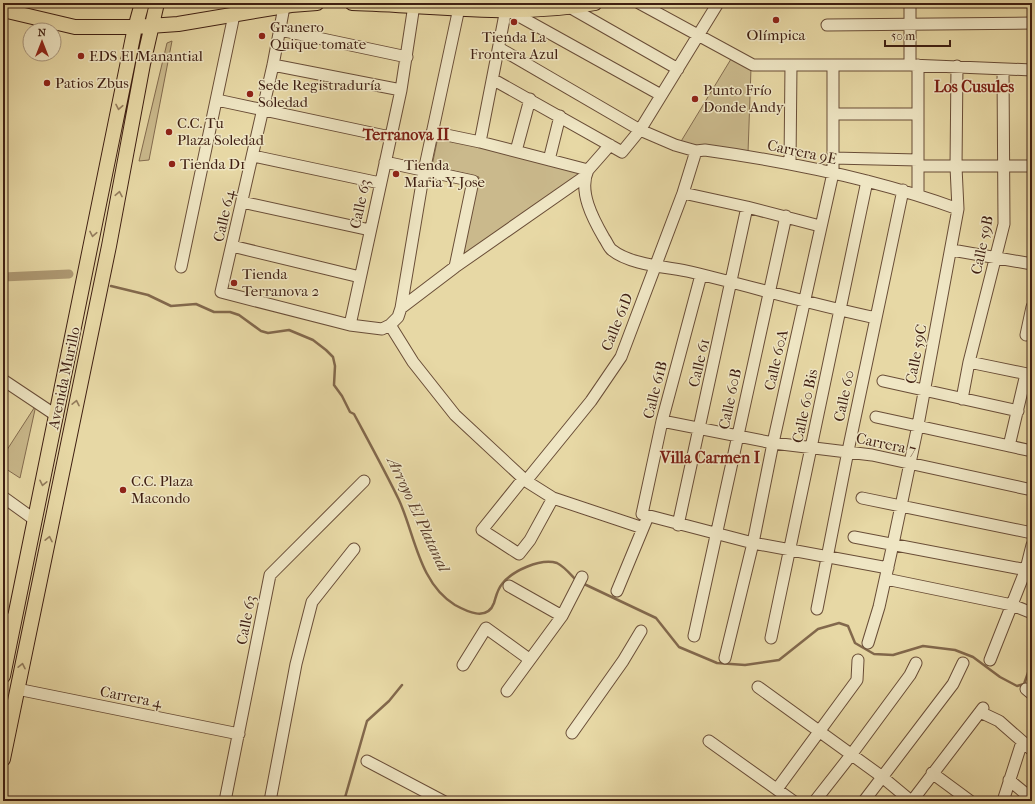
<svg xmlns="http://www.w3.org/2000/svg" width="1035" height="804" viewBox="0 0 1035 804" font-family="'IM FELL French Canon',serif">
	<rect width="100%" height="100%" fill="#e7d8a5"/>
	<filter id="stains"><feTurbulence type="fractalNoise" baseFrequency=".005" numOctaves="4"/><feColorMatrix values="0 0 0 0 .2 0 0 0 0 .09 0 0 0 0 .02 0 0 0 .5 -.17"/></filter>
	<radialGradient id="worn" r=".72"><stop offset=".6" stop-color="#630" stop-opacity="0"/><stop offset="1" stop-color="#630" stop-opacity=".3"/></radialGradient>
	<path fill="#cab98c" stroke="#846c4f" d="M172,41L149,160L139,161L167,43Z
		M731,59L751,68L748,153L680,143Z
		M438,137L585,170L462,258L479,177L432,166Z
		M36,405L20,478L3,467V456Z"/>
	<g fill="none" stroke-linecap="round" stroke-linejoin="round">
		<path stroke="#82684c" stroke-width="2.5" d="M111,286L148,295L171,306L196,304L214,312H230L239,315L261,331L268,333L289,330L313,340L326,350L333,357L335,366L334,385L342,396L350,412L354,414C369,442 385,471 399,500C415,535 419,583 455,605C466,611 487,622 494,603C496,597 497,590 502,584C512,571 540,558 557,563C565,567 571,575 577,581
			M582,583L656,618L679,647L717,663L745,665L779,660L818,629L839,623L848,626L855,643L874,654L893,655L923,646L955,650L973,657L1000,677L1017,686L1024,684L1029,670L1032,668
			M344,801L367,721L389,701L402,685"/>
		<path stroke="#ae9973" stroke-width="9" d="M3,277L69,274"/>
		<g stroke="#694d37" stroke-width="13">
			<path id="minor" d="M639,3L753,65H910L1032,70
				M910,3V65
				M284,7L273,65L221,292L350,325L382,329L390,325L413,362L455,415L526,481L553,498L643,528
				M571,8L678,69
				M508,10L661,95
				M827,25L1032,23
				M280,30L407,57
				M499,48L640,130L675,145L696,151L705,150C791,162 876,179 958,209
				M273,65L401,90
				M918,65V195
				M494,80L622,152L640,130L718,3
				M217,100L390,137
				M833,114H918
				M432,132L480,142L588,170L610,145
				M480,142L506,9L505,3
				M516,151L530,99
				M253,156L380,183
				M833,158L918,160
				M549,160L560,116
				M385,162L473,181L455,267
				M790,163L791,65
				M919,166H1032
				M588,170C578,191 593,219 604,238C607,242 609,248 612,250C630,265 669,267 691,272C753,287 814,305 876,318
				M683,193L747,207L820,226
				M242,202L370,230
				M232,246L360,277
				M952,250L1032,264
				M181,267L234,15
				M701,275L662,421L642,514L753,543L888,568
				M401,308L455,267L584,177
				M350,325L401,90L414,5
				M390,325L398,317L401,308L424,171L459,8
				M1026,335L1032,307
				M969,362L1032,375
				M3,380L57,416
				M883,381L1018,411
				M962,399L969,362L1004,224L1003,69
				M876,417L1032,451
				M662,421L773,443L872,455L1032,490
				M1009,446L1026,374
				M523,479L482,530L519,554L530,540L553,498
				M526,481L591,401L621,357L683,193L696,151
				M3,497L35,520
				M862,498L1032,533
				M678,525L747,207
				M854,537L1032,571
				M886,579L1012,605L1032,613
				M509,586L562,616
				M617,591L646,521
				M817,609L848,451L903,190
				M3,627L14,616
				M694,636L786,216
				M771,638L867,181
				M868,643L879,607L893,544L918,425L958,209L956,167L957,66
				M725,658L753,543L773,443L833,173V66
				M990,660L1026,569L1032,545
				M463,665L486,628L529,659
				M758,687L881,776L911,801
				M17,689L239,734
				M1026,689L1032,694
				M507,691L562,616L582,577
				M980,712L999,721L1032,750
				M572,733L623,661L641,631
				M709,741L793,801
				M367,761L443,801
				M932,773L970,801
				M1009,780L1032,799
				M777,789L857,680L858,660
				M225,801L270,575L364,481
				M270,801L296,664L312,602L354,549
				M815,801L851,755L910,675L916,663
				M864,801L953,684L963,663
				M912,801L983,708
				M1003,801L1022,742"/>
		</g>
		<g stroke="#3f1f12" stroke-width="16">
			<path id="major" d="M352,3C433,5 515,18 595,3
				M3,10L75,27H135L178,24L291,5L317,3
				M3,676L134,32L142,3
				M3,759L109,246L143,64L157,3"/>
		</g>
		<use href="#minor" stroke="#efe6c4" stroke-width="11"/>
		<use href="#major" stroke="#e7d8a5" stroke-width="14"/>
	</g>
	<defs><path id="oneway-chevron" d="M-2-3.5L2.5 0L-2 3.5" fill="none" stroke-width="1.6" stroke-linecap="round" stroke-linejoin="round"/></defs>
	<g stroke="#937c5c">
		<use href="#oneway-chevron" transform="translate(119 107) rotate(101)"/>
		<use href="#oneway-chevron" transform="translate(119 194) rotate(-79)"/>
		<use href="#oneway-chevron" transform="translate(93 234) rotate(101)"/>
		<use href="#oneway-chevron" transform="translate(76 403) rotate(-78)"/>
		<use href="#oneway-chevron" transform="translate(43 483) rotate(102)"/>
		<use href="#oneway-chevron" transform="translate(49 539) rotate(-78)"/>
		<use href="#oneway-chevron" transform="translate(22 666) rotate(-78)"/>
	</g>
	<g fill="#8f2418" stroke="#efe6c4" stroke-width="1.5">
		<circle cx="776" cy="20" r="4"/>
		<circle cx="514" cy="22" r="4"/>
		<circle cx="262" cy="36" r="4"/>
		<circle cx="81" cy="56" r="4"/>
		<circle cx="47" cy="83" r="4"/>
		<circle cx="250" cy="94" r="4"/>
		<circle cx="695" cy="99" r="4"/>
		<circle cx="169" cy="132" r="4"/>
		<circle cx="172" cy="164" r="4"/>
		<circle cx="396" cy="174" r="4"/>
		<circle cx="234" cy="283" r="4"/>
		<circle cx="123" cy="490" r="4"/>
	</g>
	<g text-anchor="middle" stroke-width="3" stroke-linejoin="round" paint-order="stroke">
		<g font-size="15" fill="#3f1f12" stroke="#efe6c4" text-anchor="start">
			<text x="270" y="32">Granero<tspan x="270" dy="17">Quique tomate</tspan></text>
			<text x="776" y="40" text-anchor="middle">Olímpica</text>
			<text x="514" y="42" text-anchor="middle">Tienda La<tspan x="514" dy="17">Frontera Azul</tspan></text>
			<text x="89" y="61">EDS El Manantial</text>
			<text x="55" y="88">Patios Zbus</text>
			<text x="258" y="90">Sede Registraduría<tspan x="258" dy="17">Soledad</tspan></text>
			<text x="703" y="95">Punto Frío<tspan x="703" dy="17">Donde Andy</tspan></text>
			<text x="177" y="128">C.C. Tu<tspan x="177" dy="17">Plaza Soledad</tspan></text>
			<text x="180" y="169">Tienda D1</text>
			<text x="404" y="170">Tienda<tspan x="404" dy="17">Maria Y Jose</tspan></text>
			<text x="242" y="279">Tienda<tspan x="242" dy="17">Terranova 2</tspan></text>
			<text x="131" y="486">C.C. Plaza<tspan x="131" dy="17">Macondo</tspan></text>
		</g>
		<g font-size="15" fill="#3f1f12" stroke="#efe6c4">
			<text transform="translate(802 152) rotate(12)" y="5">Carrera 9E</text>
			<text transform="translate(360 204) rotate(-78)" y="5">Calle 63</text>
			<text transform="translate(224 216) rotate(-77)" y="5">Calle 64</text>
			<text transform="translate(982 245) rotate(-78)" y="5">Calle 59B</text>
			<text transform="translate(617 322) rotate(-68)" y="5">Calle 61D</text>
			<text transform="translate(916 354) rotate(-79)" y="5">Calle 59C</text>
			<text transform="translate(776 360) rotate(-77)" y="5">Calle 60A</text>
			<text transform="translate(699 363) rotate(-77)" y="5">Calle 61</text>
			<text transform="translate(64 378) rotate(-78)" y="5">Avenida Murillo</text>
			<text transform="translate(655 390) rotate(-76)" y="5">Calle 61B</text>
			<text transform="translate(844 396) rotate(-78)" y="5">Calle 60</text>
			<text transform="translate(730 399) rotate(-78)" y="5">Calle 60B</text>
			<text transform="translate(805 406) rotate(-78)" y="5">Calle 60 Bis</text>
			<text transform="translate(886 444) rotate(12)" y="5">Carrera 7</text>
			<text transform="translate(246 620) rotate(-79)" y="5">Calle 63</text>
			<text transform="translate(131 697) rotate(11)" y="5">Carrera 4</text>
		</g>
		<g font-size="16" font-weight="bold" fill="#7a1f14" stroke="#efe6c4">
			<text x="974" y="92">Los Cusules</text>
			<text x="406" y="140">Terranova II</text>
			<text x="710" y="463">Villa Carmen I</text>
		</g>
		<g font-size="16" font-style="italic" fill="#60442f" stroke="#efe6c4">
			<text transform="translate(419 514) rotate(65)" y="6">Arroyo El Platanal</text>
		</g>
	</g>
	<rect width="1035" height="804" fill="none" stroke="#e7d8a5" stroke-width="16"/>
	<rect x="4" y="4" width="1027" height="796" fill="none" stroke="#3f1f12" stroke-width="2"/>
	<rect x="8" y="8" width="1019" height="788" fill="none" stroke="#3f1f12"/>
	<g transform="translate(42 42)"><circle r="19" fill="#efe6c4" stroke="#a9967d"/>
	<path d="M0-3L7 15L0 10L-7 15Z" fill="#8f2418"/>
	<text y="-6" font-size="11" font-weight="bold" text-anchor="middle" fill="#3f1f12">N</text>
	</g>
	<path d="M885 40v6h65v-6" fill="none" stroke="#3f1f12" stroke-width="2"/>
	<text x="891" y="40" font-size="12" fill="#3f1f12" stroke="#efe6c4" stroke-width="3" paint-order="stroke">50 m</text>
	<rect width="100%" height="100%" filter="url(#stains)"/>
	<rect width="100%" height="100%" fill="url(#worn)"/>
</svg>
